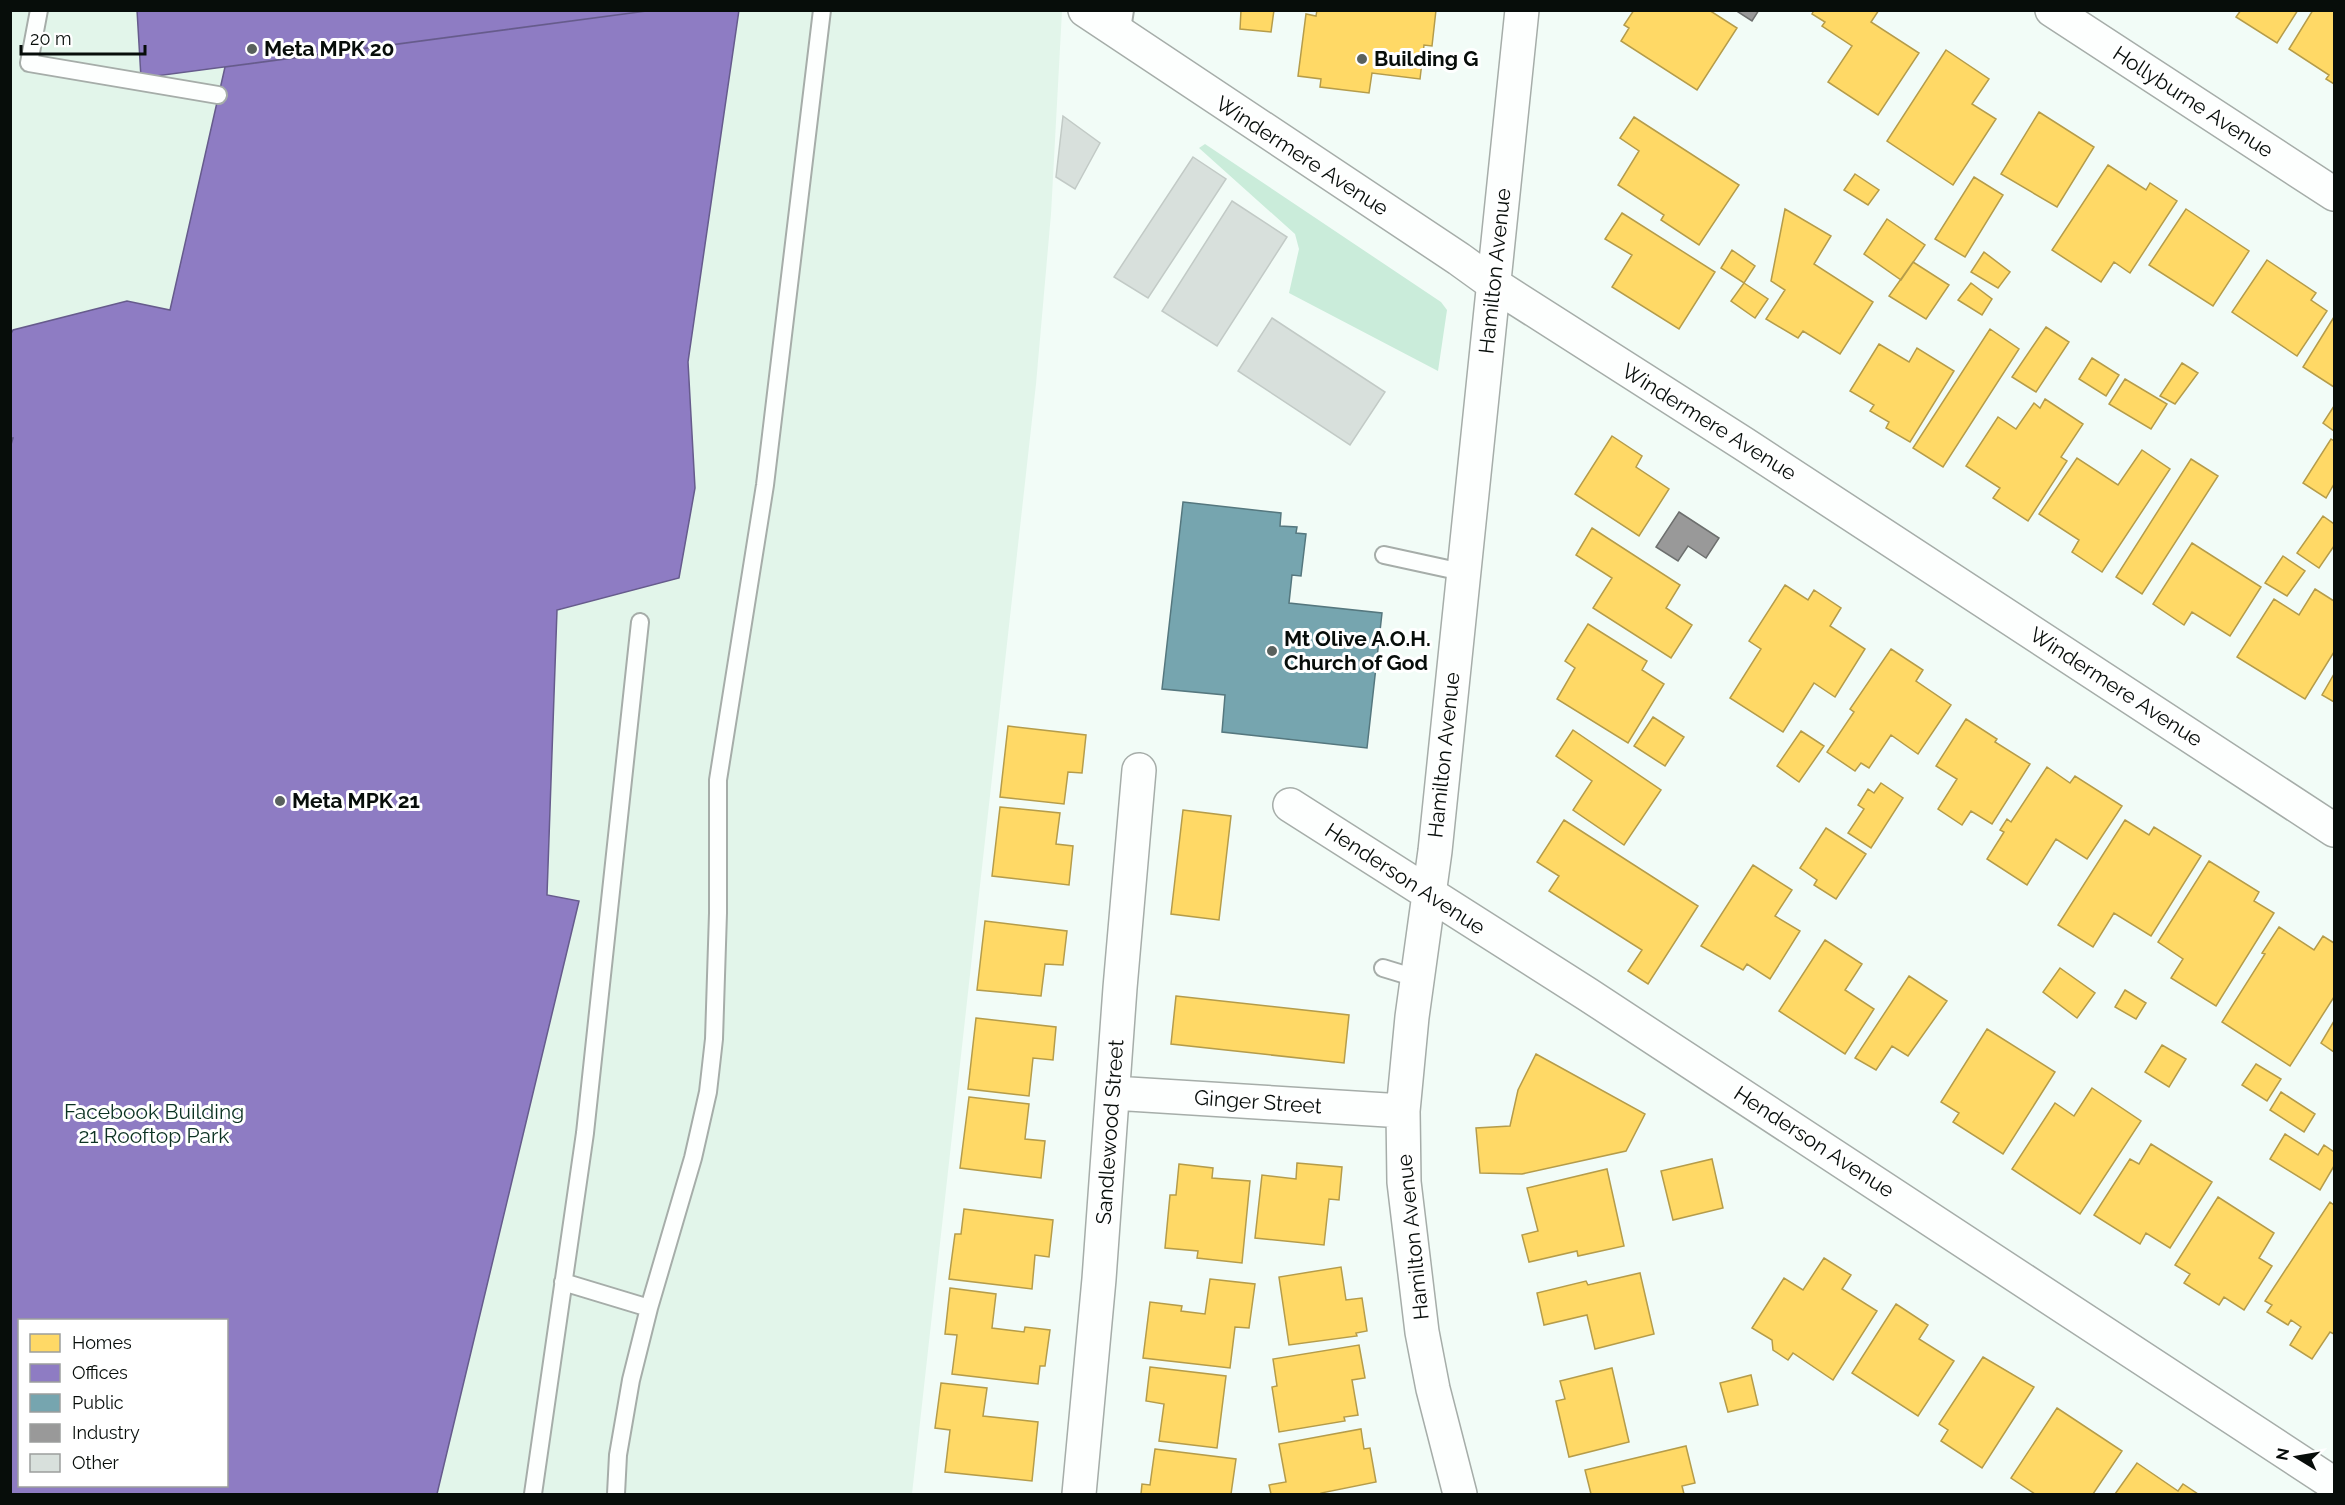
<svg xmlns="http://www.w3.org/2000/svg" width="2345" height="1505" viewBox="0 0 2345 1505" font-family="Raleway,sans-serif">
	<rect width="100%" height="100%" fill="#f2fcf7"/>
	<path fill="#e2f5ea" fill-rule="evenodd" d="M10,11H1062L1051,214L1036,384L912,1494H11ZM20,1320H226V1486H20Z"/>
	<path fill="#caecda" d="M1205,144L1441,302L1447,310L1438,371L1289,293L1299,249L1295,234L1199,148Z"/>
	<path fill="#ffd966" stroke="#b59c4a" stroke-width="1.5" d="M1241,10H1274L1271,32L1240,29Z
		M1317,10H1436L1432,46L1424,45L1420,79L1372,73L1369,93L1320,87L1321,79L1298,76L1306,14L1316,16Z
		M1634,10H1709L1737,28L1697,90L1621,41L1629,28L1624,25Z
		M1814,10H1879L1871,22L1919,53L1878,115L1828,82L1852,46L1822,26L1825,22L1812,14Z
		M2241,10H2298L2277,43L2236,17Z
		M2313,10H2334V84L2326,79L2329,75L2289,49Z
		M1946,50L1989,79L1972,104L1996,119L1953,185L1887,141Z
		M2039,112L2094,147L2057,207L2001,174Z
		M1634,117L1739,185L1699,245L1661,220L1664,215L1618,185L1639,151L1620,138Z
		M2108,165L2146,190L2150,183L2177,201L2130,273L2114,262L2101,282L2052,250Z
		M1855,174L1879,190L1868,205L1844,190Z
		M1974,177L2003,195L1965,257L1935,239Z
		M1785,209L1831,236L1814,264L1873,302L1840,354L1803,331L1798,338L1766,319L1785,290L1771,281Z
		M2186,209L2249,251L2213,306L2149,265Z
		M1622,213L1715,272L1679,329L1612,287L1632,255L1605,239Z
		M1887,219L1925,245L1901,280L1864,254Z
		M1732,250L1755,266L1744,283L1721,268Z
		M1984,252L2010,272L1998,288L1971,272Z
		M2267,260L2316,293L2311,300L2327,311L2297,356L2232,312Z
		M1913,262L1949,285L1926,319L1889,296Z
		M1744,283L1768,299L1755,318L1731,301Z
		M1971,283L1992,299L1982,315L1958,300Z
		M2334,317V387L2303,367Z
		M2046,327L2069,342L2036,392L2012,377Z
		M1990,329L2019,349L1943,467L1913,448Z
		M1879,344L1909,362L1917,348L1954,371L1910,442L1886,428L1889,422L1870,411L1874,405L1850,391Z
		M2092,358L2119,375L2106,396L2079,379Z
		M2182,363L2198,373L2175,404L2160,396Z
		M2125,379L2167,404L2151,429L2109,404Z
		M2045,399L2083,424L2061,457L2067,461L2028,521L1993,498L2000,488L1966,466L1998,417L2016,429L2034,403L2040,408Z
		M2334,406V431L2323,423Z
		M1612,436L1642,456L1636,467L1669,489L1639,536L1575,494Z
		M2331,439L2334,441V484L2326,498L2303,483Z
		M2142,450L2170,469L2102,572L2072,552L2079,540L2039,514L2077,458L2118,485Z
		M2191,459L2218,476L2142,594L2116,577Z
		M2323,516L2334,524V546L2319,568L2297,553Z
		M1592,528L1680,585L1666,608L1692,625L1671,658L1593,608L1612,578L1576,555Z
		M2192,543L2261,587L2230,636L2192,612L2184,625L2153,604Z
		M2283,556L2305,571L2287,596L2265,583Z
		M1785,585L1808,600L1814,590L1841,608L1830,626L1865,649L1835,697L1814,683L1783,732L1730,698L1761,649L1749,641Z
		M2315,589L2334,601V652L2305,699L2237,657L2274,599L2299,615Z
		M1588,624L1647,661L1642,670L1664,684L1628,743L1557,699L1575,668L1565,661Z
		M1891,649L1923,670L1916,681L1951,705L1918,754L1891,735L1869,768L1861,763L1855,771L1827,752L1854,712L1850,709Z
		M2334,674V702L2322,695Z
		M1653,717L1684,737L1665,766L1634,746Z
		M1966,719L1997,739L1995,742L2030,764L1992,824L1971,811L1962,825L1938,809L1957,779L1936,766Z
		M1008,726L1086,735L1082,773L1068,772L1064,804L1000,797Z
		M1573,730L1661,790L1624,845L1573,810L1592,781L1556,756Z
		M1801,731L1824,746L1799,782L1777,766Z
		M2047,767L2070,783L2075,776L2122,806L2087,859L2056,839L2027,885L1987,859L2004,832L2000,830L2007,819L2011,822Z
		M1881,783L1903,798L1871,848L1848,833L1864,809L1858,805L1868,789L1874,793Z
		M1000,807L1060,813L1056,844L1073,846L1069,885L992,876Z
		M1183,810L1231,816L1219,920L1171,914Z
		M1564,820L1698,906L1648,984L1628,971L1642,950L1549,891L1559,876L1537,862Z
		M2125,820L2149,835L2154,827L2201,856L2151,936L2114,913L2093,947L2058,925Z
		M1826,828L1866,854L1836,899L1814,885L1817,880L1800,868Z
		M2209,861L2259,892L2254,901L2274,913L2216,1006L2171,978L2183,959L2158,942Z
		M1753,865L1792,890L1775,916L1800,931L1770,979L1747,964L1743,970L1701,946Z
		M985,921L1067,931L1063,965L1045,964L1041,996L977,990Z
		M2279,927L2314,950L2323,936L2334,943V997L2290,1066L2222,1022L2265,954L2262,953Z
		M1825,940L1862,964L1845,990L1874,1009L1845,1054L1779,1011Z
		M2060,968L2095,993L2077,1018L2043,992Z
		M1909,976L1947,1001L1908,1056L1892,1046L1876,1070L1855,1058Z
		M2125,990L2146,1003L2136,1019L2115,1007Z
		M1176,996L1349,1015L1344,1063L1171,1044Z
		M976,1018L1056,1027L1053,1060L1033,1058L1029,1096L968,1089Z
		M2334,1021V1052L2321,1043Z
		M1987,1029L2055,1072L2003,1154L1953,1122L1959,1113L1941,1102Z
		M2162,1045L2186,1059L2169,1087L2145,1072Z
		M1536,1054L1645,1114L1626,1151L1522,1174L1480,1173L1476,1128L1510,1126L1518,1090Z
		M2256,1064L2281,1079L2267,1101L2242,1085Z
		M2092,1088L2141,1121L2080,1214L2012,1169L2055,1103L2074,1116Z
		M2281,1092L2315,1114L2304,1132L2270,1110Z
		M969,1097L1029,1104L1025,1139L1045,1141L1041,1178L960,1168Z
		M2285,1134L2318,1155L2324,1145L2334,1152V1166L2320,1190L2270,1159Z
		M2151,1144L2212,1182L2170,1248L2146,1233L2140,1244L2094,1215L2130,1159L2139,1164Z
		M1712,1159L1723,1208L1673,1220L1661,1171Z
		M1297,1163L1342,1167L1339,1200L1329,1199L1324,1245L1255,1238L1262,1175L1296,1179Z
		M1179,1164L1213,1168L1212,1178L1250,1181L1242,1263L1197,1258L1198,1251L1165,1248L1170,1195H1176Z
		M1607,1169L1624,1246L1578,1256L1577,1251L1529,1262L1522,1235L1538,1231L1527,1188Z
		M2218,1197L2274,1233L2259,1258L2272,1266L2244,1310L2224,1297L2219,1305L2184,1283L2190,1274L2175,1265Z
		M2330,1202L2334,1205V1334L2330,1332L2312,1359L2290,1345L2301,1327L2291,1320L2288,1325L2267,1312L2272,1305L2265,1301Z
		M964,1209L1053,1220L1049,1257L1035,1255L1032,1289L949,1279L955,1234H961Z
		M1824,1258L1851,1275L1842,1289L1877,1311L1833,1380L1793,1353L1788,1360L1773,1350L1772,1340L1752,1328L1784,1278L1803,1290Z
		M1341,1267L1346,1300L1362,1298L1367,1331L1356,1333L1357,1336L1289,1345L1279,1277Z
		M1640,1273L1654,1334L1595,1349L1587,1315L1544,1325L1537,1293L1586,1281L1588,1285Z
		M1210,1279L1255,1284L1249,1328L1235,1327L1230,1368L1143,1358L1150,1302L1182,1306L1181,1311L1205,1314Z
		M950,1288L996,1294L992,1328L1024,1332L1025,1327L1050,1330L1045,1366H1040L1038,1384L952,1374L957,1335L945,1334Z
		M1896,1304L1928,1325L1919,1339L1954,1361L1918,1416L1852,1373Z
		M1359,1345L1365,1378L1352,1380L1358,1415L1344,1417L1345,1421L1279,1432L1272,1387L1277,1386L1273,1359Z
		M1983,1357L2034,1387L1982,1468L1941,1441L1948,1430L1939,1424Z
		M1150,1367L1226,1376L1217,1448L1159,1441L1164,1404L1146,1401Z
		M1612,1368L1629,1442L1569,1457L1556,1401L1565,1399L1560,1381Z
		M1751,1375L1758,1405L1728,1412L1720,1383Z
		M941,1383L987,1388L983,1416L1038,1422L1032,1481L945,1472L950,1430L935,1428Z
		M2057,1408L2122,1451L2093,1494H2035L2011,1478Z
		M1361,1429L1364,1449L1370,1448L1376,1482L1321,1493V1494H1271L1269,1485L1286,1482L1279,1444Z
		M1686,1446L1695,1483L1682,1486L1684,1494H1591L1585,1470Z
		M1155,1449L1236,1459L1231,1494H1141L1142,1484L1150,1485Z
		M2137,1463L2178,1491L2183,1484L2198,1494H2115Z"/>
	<path fill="#8e7cc3" stroke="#665b8c" stroke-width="1.5" fill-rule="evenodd" d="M137,10H654L141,78Z
		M654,10H739L688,362L695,488L679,578L557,610L547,895L579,901L437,1494H10V448L13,438H10V335L13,330L127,301L170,310L225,67ZM20,1320H226V1486H20Z"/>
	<path fill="#76a5af" stroke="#55777e" stroke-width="1.5" d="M1183,502L1281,513L1280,526L1297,527L1296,533L1306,534L1301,576L1292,575L1289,603L1382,613L1367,748L1222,732L1225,695L1162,689Z"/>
	<path fill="#999" stroke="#6d6f6e" stroke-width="1.5" d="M1735,10H1759L1752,21Z
		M1679,512L1719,538L1706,558L1688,546L1678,561L1656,547Z"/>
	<path fill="#d8e0dc" stroke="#c2cac6" stroke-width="1.5" d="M1063,116L1100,143L1075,189L1056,177Z
		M1193,157L1226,179L1148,298L1114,277Z
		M1232,201L1287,237L1217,346L1162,311Z
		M1272,318L1385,392L1350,445L1238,371Z"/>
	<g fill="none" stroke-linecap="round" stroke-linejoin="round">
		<g stroke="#a6ada9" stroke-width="20">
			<path id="service" d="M39,10L29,63L218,95
				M1121,36L1125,10
				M1384,555L1462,572
				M1383,968L1416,978
				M563,1282L649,1308
				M533,1494L585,1133L640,622
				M616,1494L618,1455L631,1380L649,1308L693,1158L708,1092L714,1039L718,913V780L765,485L822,10"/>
		</g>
		<g stroke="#a6ada9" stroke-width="36">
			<path id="minor" d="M1085,10L1459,259L1495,285L1744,444L2334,830
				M2052,10L2334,194
				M1290,805L1587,994L2334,1484
				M1113,1093L1403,1111
				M1079,1494L1099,1279L1120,988L1139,770
				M1460,1494L1433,1389L1422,1332L1404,1182L1403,1111L1412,1017L1435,851L1522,10"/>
		</g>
		<use href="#service" stroke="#fdfffe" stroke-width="16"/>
		<use href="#minor" stroke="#fdfffe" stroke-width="33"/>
	</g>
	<g fill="#59615d" stroke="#fff" stroke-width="2">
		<circle cx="252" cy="49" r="6"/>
		<circle cx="1362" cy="59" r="6"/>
		<circle cx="1272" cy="651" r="6"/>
		<circle cx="280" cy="801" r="6"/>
	</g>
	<g text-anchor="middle" stroke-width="6" stroke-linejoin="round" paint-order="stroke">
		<g font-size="21" font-weight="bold" fill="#070d0a" stroke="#fff" text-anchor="start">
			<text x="264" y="56">Meta MPK 20</text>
			<text x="1374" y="66">Building G</text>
			<text x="1284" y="646">Mt Olive A.O.H.<tspan x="1284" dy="24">Church of God</tspan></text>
			<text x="292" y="808">Meta MPK 21</text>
		</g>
		<g font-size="21" fill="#070d0a" stroke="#fff">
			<text transform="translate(2193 102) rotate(33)" y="7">Hollyburne Avenue</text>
			<text transform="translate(1302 156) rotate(33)" y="7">Windermere Avenue</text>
			<text transform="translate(1495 271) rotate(-84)" y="7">Hamilton Avenue</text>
			<text transform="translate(1709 422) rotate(32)" y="7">Windermere Avenue</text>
			<text transform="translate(2116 687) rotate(33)" y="7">Windermere Avenue</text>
			<text transform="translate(1444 755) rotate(-84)" y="7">Hamilton Avenue</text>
			<text transform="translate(1405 879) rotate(33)" y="7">Henderson Avenue</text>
			<text transform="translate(1258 1102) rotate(4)" y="7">Ginger Street</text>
			<text transform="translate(1110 1132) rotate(-86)" y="7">Sandlewood Street</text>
			<text transform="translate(1814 1142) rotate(33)" y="7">Henderson Avenue</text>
			<text transform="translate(1413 1237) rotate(-96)" y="7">Hamilton Avenue</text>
		</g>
		<g font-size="21" fill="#0b3222" stroke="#fff">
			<text x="154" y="1119">Facebook Building<tspan x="154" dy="24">21 Rooftop Park</tspan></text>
		</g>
	</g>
	<rect width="2345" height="1505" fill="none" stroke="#070d0a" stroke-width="24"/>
	<rect x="18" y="1319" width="210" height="168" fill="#ffffff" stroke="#9c9e9d" stroke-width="1.5"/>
	<rect x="30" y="1334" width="30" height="18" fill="#ffd966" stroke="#9c9e9d" stroke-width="1.5"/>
	<text x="72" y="1349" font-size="18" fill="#070d0a">Homes</text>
	<rect x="30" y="1364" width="30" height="18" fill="#8e7cc3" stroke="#9c9e9d" stroke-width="1.5"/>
	<text x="72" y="1379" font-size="18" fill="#070d0a">Offices</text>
	<rect x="30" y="1394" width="30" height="18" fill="#76a5af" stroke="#9c9e9d" stroke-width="1.5"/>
	<text x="72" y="1409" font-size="18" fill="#070d0a">Public</text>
	<rect x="30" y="1424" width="30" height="18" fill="#999999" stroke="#9c9e9d" stroke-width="1.5"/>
	<text x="72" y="1439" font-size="18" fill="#070d0a">Industry</text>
	<rect x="30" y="1454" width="30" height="18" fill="#d8e0dc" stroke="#9c9e9d" stroke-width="1.5"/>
	<text x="72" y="1469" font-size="18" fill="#070d0a">Other</text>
	<g transform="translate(2297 1457) rotate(281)" stroke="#ffffff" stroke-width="4.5" paint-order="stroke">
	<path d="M0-4.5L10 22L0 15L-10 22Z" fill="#070d0a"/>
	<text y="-9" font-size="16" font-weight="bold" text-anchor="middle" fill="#070d0a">N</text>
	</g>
	<path d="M21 45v9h124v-9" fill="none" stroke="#070d0a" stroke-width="3"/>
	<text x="30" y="45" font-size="18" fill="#070d0a" stroke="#ffffff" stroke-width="4.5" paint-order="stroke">20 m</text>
</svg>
